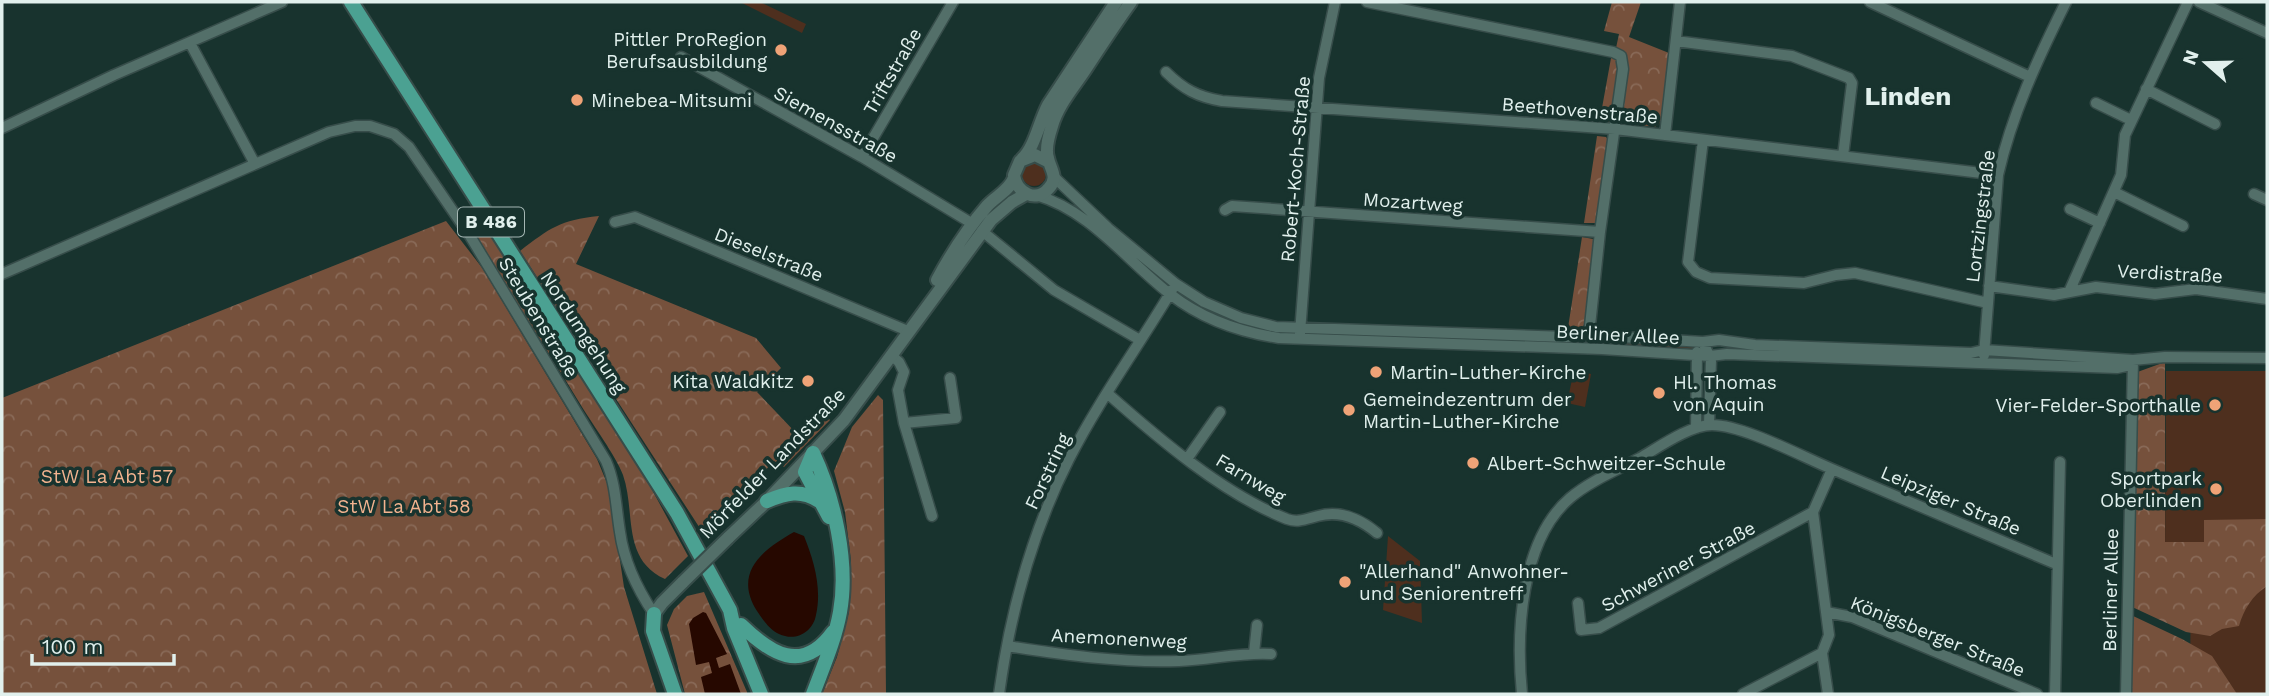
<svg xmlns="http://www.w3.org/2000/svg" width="2269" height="696" viewBox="0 0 2269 696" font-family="'Work Sans',sans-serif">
	<defs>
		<pattern id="forest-crowns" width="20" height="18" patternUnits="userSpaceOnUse" patternTransform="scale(1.75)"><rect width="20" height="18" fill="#76513c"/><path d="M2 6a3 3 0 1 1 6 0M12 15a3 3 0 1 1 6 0" fill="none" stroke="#896a58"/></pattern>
	</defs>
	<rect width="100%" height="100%" fill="#18332e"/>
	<path fill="#4e2f1e" d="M740,2H760L806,24L802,33Z
		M1022 174a12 12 0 1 1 24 0a12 12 0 1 1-24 0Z
		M1191,297L1293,331L1294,334L1291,337L1229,323L1188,302Z
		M1319,331L1495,338V343L1319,336Z
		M1606,340L1689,345L1694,347L1693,352L1605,347Z
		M1574,370L1591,374L1585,407L1567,403Z
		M2166,371H2267V694H2190L2191,551L2165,550Z
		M1388,536L1420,561L1422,623L1383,610Z"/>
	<path fill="url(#forest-crowns)" d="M1612,2H1641L1629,37L1669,53L1661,122L1655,127L1632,124L1623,112L1614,110L1613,123L1600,119L1613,47L1616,48L1619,34L1604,31Z
		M1597,136L1606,137L1608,140L1599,219L1596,223H1584Z
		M474,210L650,486L688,556L665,579C621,559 636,512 623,475C616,456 593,425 582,407C543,342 502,280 461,217Z
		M599,216L576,264L756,338L781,368L757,392L796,433L820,410L830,420L784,467L774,461L705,536L520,251C550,228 560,220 599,216Z
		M446,221L483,269L597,459L609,488L624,587L657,694H2V398Z
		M1582,237L1593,239L1595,244L1586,323L1581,328H1568Z
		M2165,362V542H2204V520L2267,519V586C2252,596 2244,609 2239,626L2222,629L2210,636L2186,632L2130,606L2132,374Z
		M878,395L883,400L886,694H822L837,657L849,612L851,561L845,512L834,471L852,427Z
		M704,592L747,692V694H685L667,625L674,609L687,596Z
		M2131,615L2182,639L2212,656L2237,694H2127Z"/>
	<path fill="#260800" d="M794,532L804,536C814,561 822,588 816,615C813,632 796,642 779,634C770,630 763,620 757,611C733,573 762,550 794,532Z
		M703,612L706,613L727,654L716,658L719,668L730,664L741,694H705L701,677L712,673L709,662L696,665L689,624L693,618Z"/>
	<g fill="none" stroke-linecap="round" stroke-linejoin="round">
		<g stroke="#374d4a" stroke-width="13">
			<path id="street" d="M1367,2L1613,52L1621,56L1623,69L1600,232L1589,335
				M1870,2L2030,77
				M2199,2L2267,33
				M1676,41L1792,56L1849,78L1852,83L1843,156
				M190,43L255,164
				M681,57L862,157L973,224
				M1166,72C1183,89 1198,97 1222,101L1615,129L1998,175
				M2146,89L2215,124
				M2096,103L2131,120
				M2,128L114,75L282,2
				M1665,135L1680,2
				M1703,140L1688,262L1696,272L1710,278L1804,283L1836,275L1855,273L1988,303
				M862,157L953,2
				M1054,177L1108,228L1176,284L1204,302L1241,318L1276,327L1566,337L1589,335L1703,342L1719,340L1755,345L1971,353L1984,350L2133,360L2165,357L2267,358
				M2114,192L2183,226
				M2254,194L2267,200
				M1036,195C1091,211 1126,260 1170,294C1202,319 1239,332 1279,338L1602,349L1710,356L1727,354L2117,368L2126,366L2133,360
				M2070,209L2100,223
				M1225,210L1232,206L1600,232
				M615,222L635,217L908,331
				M982,231L1054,290L1140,340
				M2,274L329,132L355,126H370L394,134L409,147L470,236L606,461C616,484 616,508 620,532C624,562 638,590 654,614
				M1989,286L2054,295L2096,287L2155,294L2196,289L2267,299
				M2069,292L2121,175L2125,135L2188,2
				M1300,333L1319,78L1335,2
				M1703,342L1711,360L1709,425
				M1984,355L1998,175C2012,114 2038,58 2066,2
				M892,356L899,362L904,372L898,390L904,423L932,516
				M1107,393C1158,438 1223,494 1287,519C1298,523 1306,519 1318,516C1340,510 1359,518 1377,533
				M904,423L956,418L950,378
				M1696,428L1697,352
				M1187,459L1220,412
				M1832,469L2056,564
				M1578,603L1581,630L1599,628L1813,512
				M1826,612L1852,617L2037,694
				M1007,646C1064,655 1121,663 1179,661C1210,660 1241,652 1271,654
				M1254,653L1257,625
				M999,694C1010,614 1032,532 1069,459C1099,400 1138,347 1172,290
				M1522,694C1516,634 1520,541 1570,498C1590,481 1617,470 1640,458C1659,447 1690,425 1712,425C1743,425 1801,456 1832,469L1813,512L1829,635L1822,653L1828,694
				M1743,694L1822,653
				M2055,694L2060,462
				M2126,694L2133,360"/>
		</g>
		<g stroke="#374d4a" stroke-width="16">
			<path id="secondary" d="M1022,159C1035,147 1039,122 1048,105L1116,2
				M1049,162L1035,155L1020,161L1014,175C1016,192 1036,204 1049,188C1059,177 1050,169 1048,158C1045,149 1049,135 1052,126C1058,105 1073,88 1085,70C1100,47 1115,24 1131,2
				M937,280C951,254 968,228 987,206C996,196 1009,191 1014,178
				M728,538L767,501L844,420L991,220L1012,202L1026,194
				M654,614L662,603L683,582"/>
		</g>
		<g stroke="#374d4a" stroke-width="18">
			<path id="primary" d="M351,2L677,513L730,610L734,628L761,694
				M813,453L805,472L829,517
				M767,501C786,493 801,489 819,501
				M654,614L653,631L675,694
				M741,625C770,653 802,675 833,632
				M813,694C823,667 835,640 840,612C849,562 834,498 813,453"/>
		</g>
		<use href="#street" stroke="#536f69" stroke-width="10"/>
		<use href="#secondary" stroke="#536f69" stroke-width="12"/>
		<use href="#primary" stroke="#4ba192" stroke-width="14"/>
		<g stroke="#374d4a" stroke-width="16" stroke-linecap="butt">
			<path id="secondary-bridge" d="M683,582L728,538"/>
		</g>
		<use href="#secondary-bridge" stroke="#536f69" stroke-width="12"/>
	</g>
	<g fill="#efa377" stroke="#18332e" stroke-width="2.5">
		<circle cx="781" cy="50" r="7"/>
		<circle cx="577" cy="100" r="7"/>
		<circle cx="1376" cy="372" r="7"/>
		<circle cx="808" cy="381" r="7"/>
		<circle cx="1659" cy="393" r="7"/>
		<circle cx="2215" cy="405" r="7"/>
		<circle cx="1349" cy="410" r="7"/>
		<circle cx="1473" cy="463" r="7"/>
		<circle cx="2216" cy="489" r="7"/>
		<circle cx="1345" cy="582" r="7"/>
	</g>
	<g text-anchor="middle" stroke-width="7" stroke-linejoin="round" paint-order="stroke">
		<rect fill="#18332e" stroke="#a5b7b4" stroke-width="2" x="458" y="207.5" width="66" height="29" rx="5"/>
		<g font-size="18" font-weight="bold" fill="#e1f0ed">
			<text x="491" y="228">B 486</text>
		</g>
		<g font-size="19" fill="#e1f0ed" stroke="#18332e" text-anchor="start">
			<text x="767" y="46" text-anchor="end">Pittler ProRegion<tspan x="767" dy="22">Berufsausbildung</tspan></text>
			<text x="591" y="107">Minebea-Mitsumi</text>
			<text x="1390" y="379">Martin-Luther-Kirche</text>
			<text x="794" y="388" text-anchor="end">Kita Waldkitz</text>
			<text x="1673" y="389">Hl. Thomas<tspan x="1673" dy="22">von Aquin</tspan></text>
			<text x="1363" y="406">Gemeindezentrum der<tspan x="1363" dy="22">Martin-Luther-Kirche</tspan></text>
			<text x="2201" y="412" text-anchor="end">Vier-Felder-Sporthalle</text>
			<text x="1487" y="470">Albert-Schweitzer-Schule</text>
			<text x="2202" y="485" text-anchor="end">Sportpark<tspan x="2202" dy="22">Oberlinden</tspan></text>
			<text x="1359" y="578">"Allerhand" Anwohner-<tspan x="1359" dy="22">und Seniorentreff</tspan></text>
		</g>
		<g font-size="19" fill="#e1f0ed" stroke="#18332e">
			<text transform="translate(892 71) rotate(-60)" y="7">Triftstraße</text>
			<text transform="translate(1580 110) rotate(5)" y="7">Beethovenstraße</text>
			<text transform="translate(836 124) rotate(29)" y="7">Siemensstraße</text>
			<text transform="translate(1295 169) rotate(-85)" y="7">Robert-Koch-Straße</text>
			<text transform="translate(1413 202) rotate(4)" y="7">Mozartweg</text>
			<text transform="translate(1980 216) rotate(-83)" y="7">Lortzingstraße</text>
			<text transform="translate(769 254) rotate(22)" y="7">Dieselstraße</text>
			<text transform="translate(2170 273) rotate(3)" y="7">Verdistraße</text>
			<text transform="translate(539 317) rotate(59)" y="7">Steubenstraße</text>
			<text transform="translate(584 332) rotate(57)" y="7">Nordumgehung</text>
			<text transform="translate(1618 334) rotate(3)" y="7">Berliner Allee</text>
			<text transform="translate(772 463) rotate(-46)" y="7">Mörfelder Landstraße</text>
			<text transform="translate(1047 471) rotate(-65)" y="7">Forstring</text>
			<text transform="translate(1251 478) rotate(31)" y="7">Farnweg</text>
			<text transform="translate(1951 500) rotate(23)" y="7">Leipziger Straße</text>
			<text transform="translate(1678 566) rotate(-28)" y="7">Schweriner Straße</text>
			<text transform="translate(2110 590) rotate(-89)" y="7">Berliner Allee</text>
			<text transform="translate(1938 636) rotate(22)" y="7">Königsberger Straße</text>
			<text transform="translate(1119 638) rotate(3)" y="7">Anemonenweg</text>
		</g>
		<g font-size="19" fill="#f2b38f" stroke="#18332e">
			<text x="107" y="483">StW La Abt 57</text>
			<text x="404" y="513">StW La Abt 58</text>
		</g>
		<g font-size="26" font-weight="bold" fill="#e1f0ed" stroke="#18332e">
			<text x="1908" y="105">Linden</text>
		</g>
	</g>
	<rect width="2269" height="696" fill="none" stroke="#e1f0ed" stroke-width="7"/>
	<g transform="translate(2206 63) rotate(290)" stroke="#18332e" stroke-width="5" paint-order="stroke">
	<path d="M0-5L12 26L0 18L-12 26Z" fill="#e1f0ed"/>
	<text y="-10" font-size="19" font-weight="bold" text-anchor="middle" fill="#e1f0ed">N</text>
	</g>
	<path d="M32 654v10h142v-10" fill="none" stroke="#e1f0ed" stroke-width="3.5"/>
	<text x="42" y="654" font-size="21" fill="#e1f0ed" stroke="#18332e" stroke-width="5" paint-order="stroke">100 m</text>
</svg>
